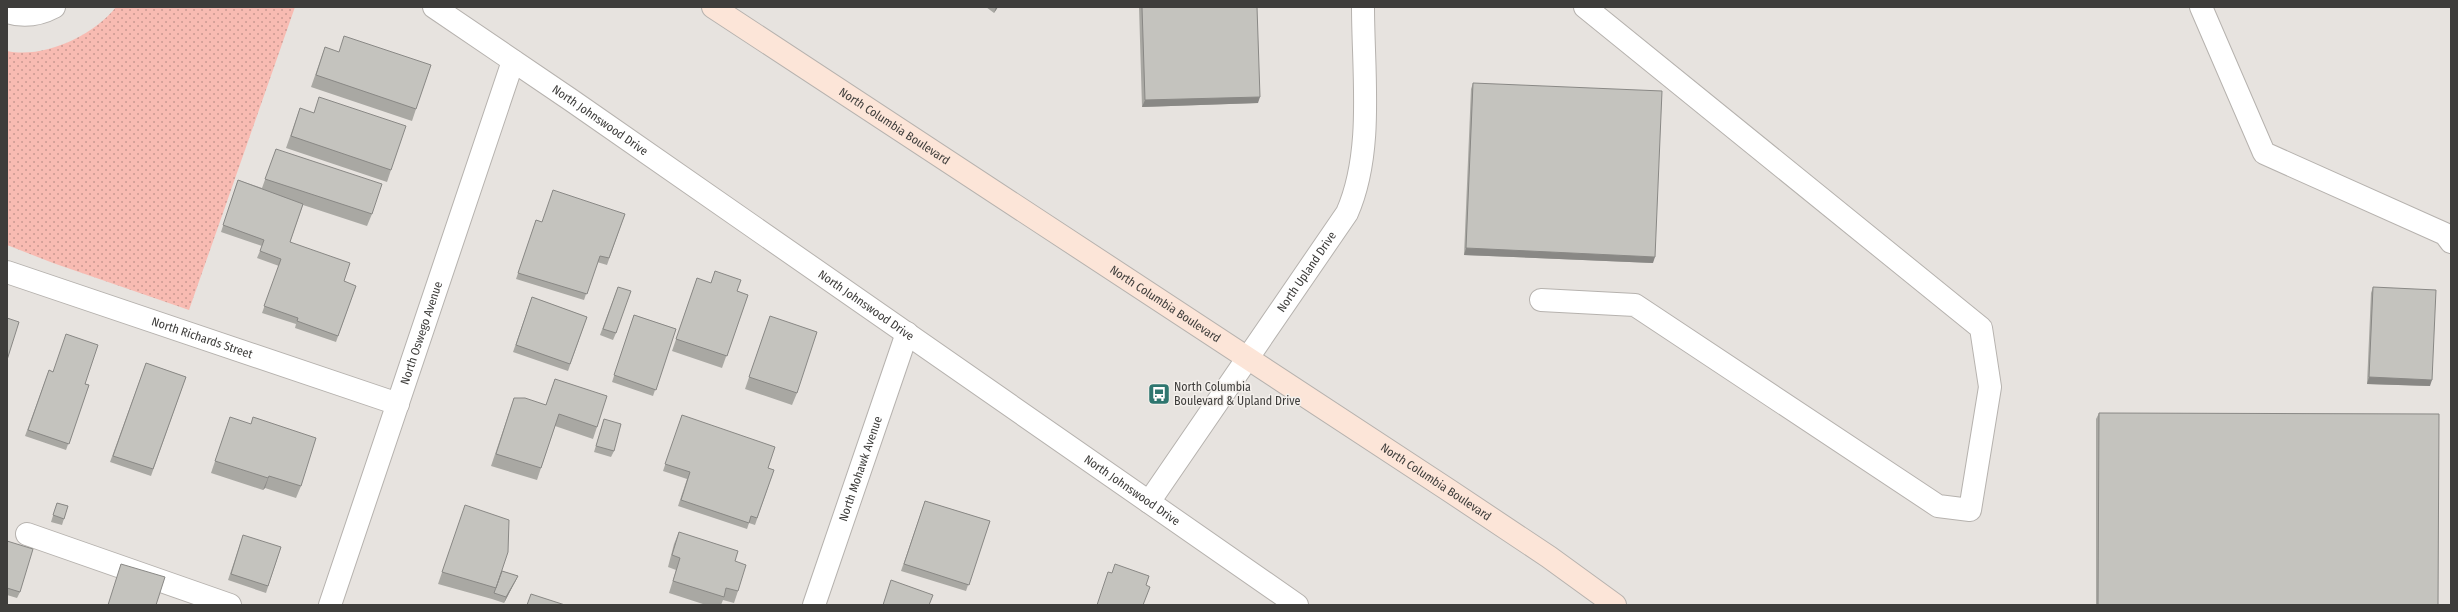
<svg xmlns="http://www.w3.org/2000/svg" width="2458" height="612" viewBox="0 0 2458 612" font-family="'Fira Sans Condensed',sans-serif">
	<defs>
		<pattern id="grass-dots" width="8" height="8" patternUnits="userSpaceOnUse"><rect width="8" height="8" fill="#f8bbb2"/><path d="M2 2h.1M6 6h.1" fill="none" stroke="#ca9992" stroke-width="1.8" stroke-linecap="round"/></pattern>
	</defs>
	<rect width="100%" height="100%" fill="#e7e3df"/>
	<path fill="url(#grass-dots)" d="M116,7H295L189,310L53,263L7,245V51C43,59 93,36 116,7Z"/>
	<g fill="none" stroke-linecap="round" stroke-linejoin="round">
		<g stroke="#b6b2ae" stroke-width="24">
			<path id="lane" d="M2201,7L2264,153L2445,234L2451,242
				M1541,300L1635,305L1938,506L1970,510L1990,387L1981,328L1585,7
				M27,534L230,605"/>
		</g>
		<g stroke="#b6b2ae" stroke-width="24">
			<g id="street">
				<path id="s1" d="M434,7L571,100L1297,605"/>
				<path d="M7,12C23,17 39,15 54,7"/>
				<path id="s2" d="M7,272L398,404"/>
				<path id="s3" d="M1149,502L1347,213C1374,152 1363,73 1363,7"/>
				<path id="s4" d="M330,605L513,61"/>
				<path id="s5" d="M814,605L907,333"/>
			</g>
		</g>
		<g stroke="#b6b2ae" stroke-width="24">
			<g id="secondary">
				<path id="s6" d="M713,7L1450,491L1549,557L1615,605"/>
			</g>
		</g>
		<use href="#lane" stroke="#fff" stroke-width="22"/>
		<use href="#street" stroke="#fff" stroke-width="22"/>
		<use href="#secondary" stroke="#fce5d8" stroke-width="22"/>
	</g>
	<path fill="#a9a8a3" d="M986,7H998L994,13Z
		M1139,7H1257L1258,103L1142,107Z
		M325,47L416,109L412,121L311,87Z
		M1473,83L1653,263L1464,255L1471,89Z
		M300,108L391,170L387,182L286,148Z
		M276,149L372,214L367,226L303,205L290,242L344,281L356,286L336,342L295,328L296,324L262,313L279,266L257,258L262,246L221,232L238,180L262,188Z
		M625,214L607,265L597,262L584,300L516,279L536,220L542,222Z
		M715,271L737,291L748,295L722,368L672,351L697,278L711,283Z
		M618,287L616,333L613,340L600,335Z
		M2373,287L2430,386L2367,384L2371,293Z
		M532,297L587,317L568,371L513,352Z
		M634,315L676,329L653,396L612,382Z
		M770,316L797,393L792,405L745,389Z
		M146,363L186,377L151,476L110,462Z
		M49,370L89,385L66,450L25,436Z
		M555,379L597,427L593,439L555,426L537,480L491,466L514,398L546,405Z
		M2099,413L2438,605H2096V419Z
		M682,415L768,468L774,470L755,525L749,523L747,529L678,506L687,479L663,471Z
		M230,417L301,486L296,498L265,488L263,490L211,473Z
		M604,419L614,451L611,457L594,452Z
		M925,501L990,521L966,591L901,571Z
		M57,503L68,506L62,525L51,522Z
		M461,517L502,571L518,576L515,582L504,603L492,599L438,584Z
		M679,532L735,561L738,591L734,603L723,600L721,605H706L669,593L676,570L668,567L674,544Z
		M7,541L20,592L17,598L7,595Z
		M241,541L281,547L266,593L228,580Z"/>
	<path fill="#898885" d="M996,7H998L994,13Z
		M1260,97L1258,103L1142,107L1145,100Z
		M1466,248L1655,257L1653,263L1464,255Z
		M2369,377L2432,380L2430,386L2367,384Z
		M269,476L265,488L263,490L268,478Z
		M518,576L515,582L504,603L506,597Z"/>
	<path fill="#c4c3be" stroke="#898885" d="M1142,7H1257L1260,97L1145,100Z
		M344,36L431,65L416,109L316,75L325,47L339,52Z
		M1473,83L1662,91L1655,257L1466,248Z
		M319,97L406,126L391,170L291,136L300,108L314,113Z
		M276,149L382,184L372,214L265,179Z
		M238,180L303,204L290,242L350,263L344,281L356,286L338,336L297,321L298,318L264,306L281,259L260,251L264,240L223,225Z
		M553,190L625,214L609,258L600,256L587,294L518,273L536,220L542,222Z
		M715,271L741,280L737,291L748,295L727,356L676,339L697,278L711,283Z
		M618,287L631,291L616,333L603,329Z
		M2373,287L2436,290L2432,380L2369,377Z
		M532,297L587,317L570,364L516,345Z
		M634,315L676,329L656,390L614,375Z
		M770,316L817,332L797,393L749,377Z
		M7,318L19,322L7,360Z
		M66,334L98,345L85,384L89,385L69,444L28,430L49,370L53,372Z
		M146,363L186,377L153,469L113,456Z
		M555,379L607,396L597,427L559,414L541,468L496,454L514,398H525L546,405Z
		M2099,413L2439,414L2438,605H2098Z
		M682,415L775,447L768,468L774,470L757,518L751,516L749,523L681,500L690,472L665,464Z
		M230,417L251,424L253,417L316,438L301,486L269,476L268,478L215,461Z
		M604,419L621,424L614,451L596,446Z
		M925,501L990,521L969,585L904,564Z
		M57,503L68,506L64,519L53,515Z
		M465,505L509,520L508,552L496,588L442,572Z
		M679,532L738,551L735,561L746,565L738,591L726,588L724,597L673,581L680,558L672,555Z
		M243,535L281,547L268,586L231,574Z
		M7,541L33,549L20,592L7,588Z
		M121,564L165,577L156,605H108Z
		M1115,564L1149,576L1146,585L1150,587L1143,605H1097L1108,572L1112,573Z
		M502,571L518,576L506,597L494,593Z
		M891,580L933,595L929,605H883Z
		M531,594L565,605H527Z"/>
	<defs>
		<g id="bus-square" transform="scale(1.15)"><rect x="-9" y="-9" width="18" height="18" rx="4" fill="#2e766f" stroke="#f4f0ec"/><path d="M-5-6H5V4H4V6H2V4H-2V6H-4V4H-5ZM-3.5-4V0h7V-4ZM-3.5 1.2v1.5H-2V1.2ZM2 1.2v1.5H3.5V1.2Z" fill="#fff"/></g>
	</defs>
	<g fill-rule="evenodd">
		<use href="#bus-square" x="1159" y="394"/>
	</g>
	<g text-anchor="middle" stroke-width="3" stroke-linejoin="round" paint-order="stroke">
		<g font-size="12" fill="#3e3d3b" stroke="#f4f0ec">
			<text dy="4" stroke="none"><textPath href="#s1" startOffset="201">North Johnswood Drive</textPath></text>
			<text dy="4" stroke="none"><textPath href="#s6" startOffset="217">North Columbia Boulevard</textPath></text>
			<text dy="4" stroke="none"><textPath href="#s3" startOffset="279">North Upland Drive</textPath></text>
			<text dy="4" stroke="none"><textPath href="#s6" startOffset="541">North Columbia Boulevard</textPath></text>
			<text dy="4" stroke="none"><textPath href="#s1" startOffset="525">North Johnswood Drive</textPath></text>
			<text dy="4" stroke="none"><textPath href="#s4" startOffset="287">North Oswego Avenue</textPath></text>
			<text dy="4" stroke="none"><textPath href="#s2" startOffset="206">North Richards Street</textPath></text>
			<text dy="4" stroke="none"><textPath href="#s5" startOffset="144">North Mohawk Avenue</textPath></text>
			<text dy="4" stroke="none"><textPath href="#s6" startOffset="865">North Columbia Boulevard</textPath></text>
			<text dy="4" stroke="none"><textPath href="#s1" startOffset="849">North Johnswood Drive</textPath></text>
		</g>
		<g font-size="12" fill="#3e3d3b" stroke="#f4f0ec" text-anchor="start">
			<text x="1174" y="391">North Columbia<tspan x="1174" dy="14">Boulevard &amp; Upland Drive</tspan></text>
		</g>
	</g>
	<rect width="2458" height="612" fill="none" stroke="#3e3d3b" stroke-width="16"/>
</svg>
